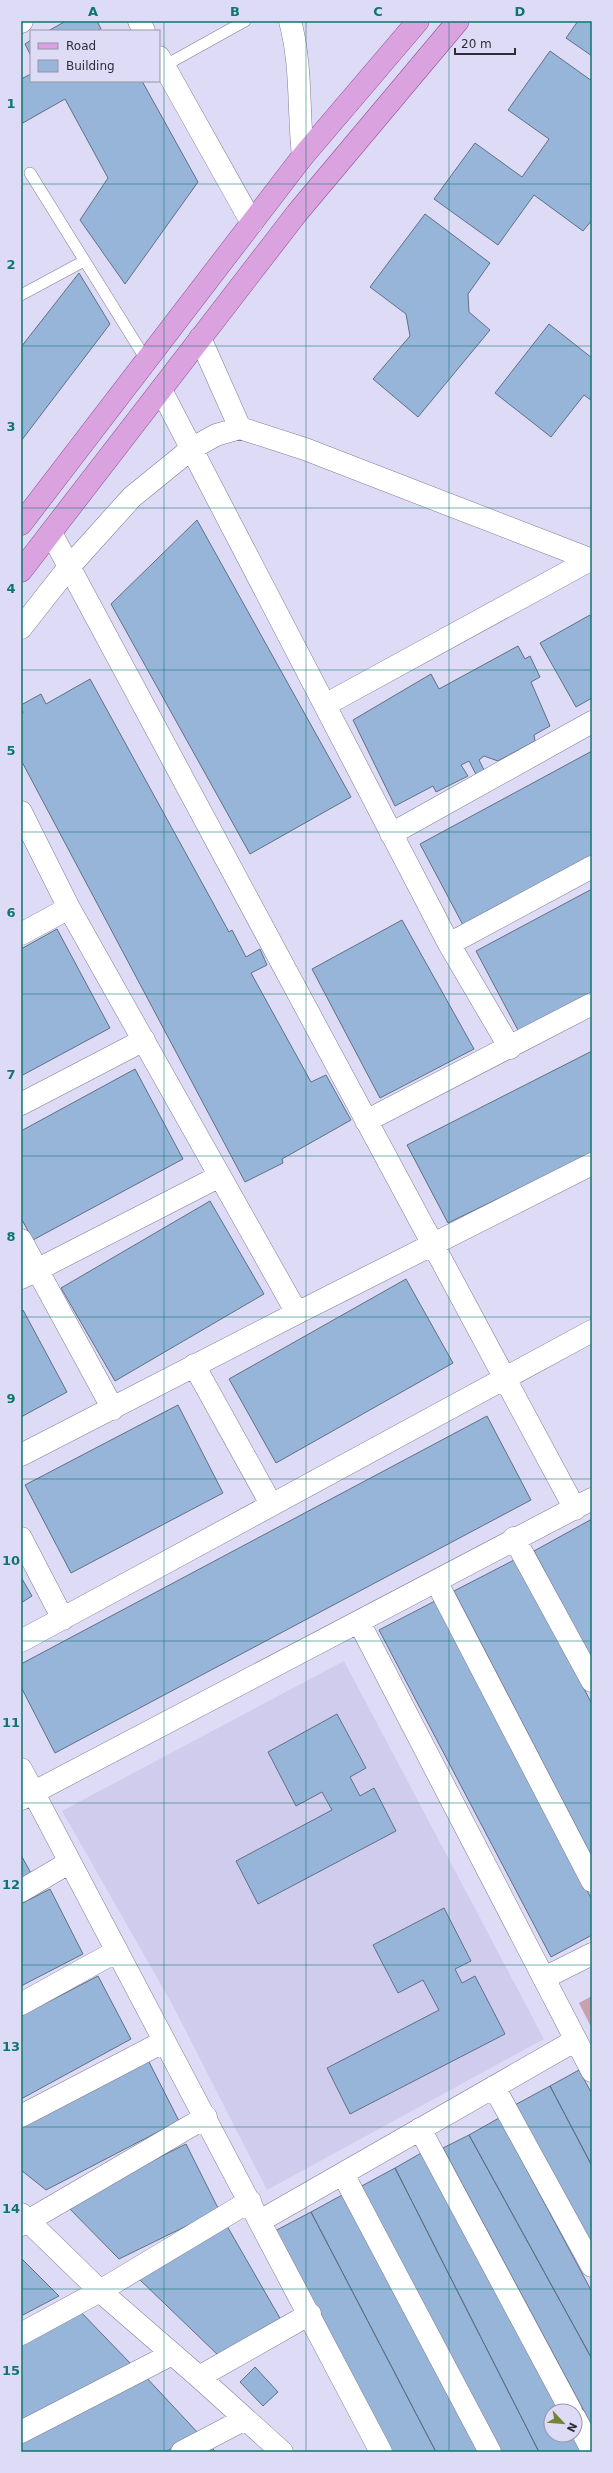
<svg xmlns="http://www.w3.org/2000/svg" width="613" height="2473" viewBox="0 0 613 2473" font-family="'DejaVu Sans',sans-serif">
	<rect width="100%" height="100%" fill="#dedbf6"/>
	<path fill="#d0cced" d="M344,1661L544,2039L267,2190L172,2004L62,1811Z"/>
	<path fill="#cba0ad" d="M592,1996V2029L579,2003Z"/>
	<path fill="#97b4d9" stroke="#617085" d="M66,21H97L101,29L97,31H48Z
		M578,21H592V56L566,38Z
		M31,40V56L25,44Z
		M550,51L592,81V220L583,231L534,195L498,245L434,199L475,143L522,177L549,139L508,110Z
		M31,74V81H142L198,182L125,284L80,220L108,178L65,99L21,124V79Z
		M425,214L490,263L468,294L469,312L490,330L418,417L373,379L410,336L406,314L370,287Z
		M79,273L110,324L21,441V347Z
		M549,324L592,358V401L584,395L551,437L495,393Z
		M197,520L351,797L250,854L111,604Z
		M590,615L592,620V698L576,707L540,643Z
		M518,646L525,659L530,656L540,677L531,682L550,726L534,735L535,741L498,761L484,756L479,760L487,776L479,780L469,761L461,765L468,776L436,792L433,786L395,806L353,720L431,674L439,689Z
		M90,679L229,932L232,930L246,957L260,949L267,965L251,973L311,1082L326,1075L351,1120L282,1159L283,1163L245,1182L21,760V714L23,713L21,705L41,694L46,704Z
		M592,751V856L463,925L420,844Z
		M592,889V992L519,1032L476,951Z
		M402,920L474,1049L380,1098L312,969Z
		M57,929L110,1028L21,1076V949Z
		M592,1051V1153L448,1223L407,1145Z
		M135,1069L183,1159L33,1240L21,1218V1131Z
		M210,1201L264,1294L115,1381L61,1288Z
		M406,1279L453,1363L276,1463L229,1379Z
		M23,1310L67,1392L21,1417V1311Z
		M178,1405L223,1493L71,1573L25,1485Z
		M487,1416L531,1500L55,1753L21,1687V1664Z
		M592,1519V1660L534,1551Z
		M516,1559L592,1704V1857L454,1591Z
		M21,1577L32,1596L21,1603Z
		M435,1601L592,1900V1935L551,1957L379,1630Z
		M337,1714L366,1768L350,1777L360,1796L374,1788L396,1831L258,1904L236,1861L332,1810L322,1792L296,1806L268,1752Z
		M21,1855L32,1875L21,1880Z
		M50,1889L83,1954L21,1986V1904Z
		M444,1908L471,1961L455,1969L462,1983L475,1976L505,2034L350,2114L327,2068L439,2010L423,1980L398,1993L373,1945Z
		M98,1976L131,2039L21,2099V2016Z
		M146,2056L179,2121L46,2190L21,2170V2118Z
		M579,2070L592,2094V2166L550,2086Z
		M550,2086L592,2166V2252L513,2106Z
		M499,2118L592,2292V2359L469,2135Z
		M469,2135L592,2359V2426L443,2148Z
		M186,2144L219,2210L119,2259L65,2204Z
		M423,2152L559,2411H551V2435H572L581,2452H539L395,2168Z
		M395,2168L539,2452H497L358,2188Z
		M344,2194L480,2452H436L311,2212Z
		M311,2212L436,2452H389L273,2232Z
		M227,2226L281,2320L220,2357L138,2278Z
		M21,2258L59,2296L21,2316Z
		M76,2307L131,2364L21,2423V2337Z
		M255,2367L278,2392L263,2406L240,2382Z
		M144,2375L199,2434L165,2452H21V2440Z
		M211,2447L216,2452H202Z"/>
	<g fill="none" stroke-linecap="round" stroke-linejoin="round">
		<g stroke="#807d95" stroke-width="12">
			<path id="service" d="M164,66L245,21
				M30,173L147,361
				M21,295L84,261"/>
		</g>
		<g stroke="#807d95" stroke-width="23">
			<path id="minor" d="M139,21L144,31
				M290,21C302,65 298,111 303,156
				M21,22L22,21
				M159,57L252,223
				M200,338L240,428
				M161,390L449,944L510,1048
				M51,533L575,1509
				M21,628L69,567L132,497L191,449L216,435L240,428L305,449L592,560
				M325,705L590,560
				M21,812L69,908L297,1313L592,1164
				M391,834L592,722
				M21,934L69,908
				M449,944L592,867
				M21,1104L144,1040
				M366,1121L592,1004
				M21,1240L113,1409
				M21,1278L220,1176
				M194,1365L271,1504
				M21,1455L297,1313
				M21,1538L63,1619
				M514,1538L592,1681
				M436,1581L592,1881
				M359,1622L592,2071
				M21,1641L592,1331
				M21,1769L381,2452
				M21,1799L592,1499
				M21,1891L70,1862
				M544,1978L592,1954
				M21,2004L117,1951
				M494,2087L592,2266
				M21,2116L163,2042
				M420,2129L571,2411
				M343,2174L490,2452
				M21,2214L100,2291L199,2377L282,2452
				M260,2221L576,2040
				M21,2225L206,2117
				M21,2334L100,2291L250,2201
				M199,2377L310,2314
				M575,2418L592,2450
				M21,2432L172,2354
				M182,2452L245,2419"/>
		</g>
		<g stroke="#8e5097" stroke-width="23">
			<path id="primary" d="M21,524L303,156L418,21
				M21,571L297,213L458,21"/>
		</g>
		<use href="#service" stroke="#fff" stroke-width="11"/>
		<use href="#minor" stroke="#fff" stroke-width="22"/>
		<use href="#primary" stroke="#daa2df" stroke-width="22"/>
	</g>
	<path fill="none" stroke="#0f766e" stroke-width="1" stroke-opacity="0.55" d="M164,21V2452M306,21V2452M449,21V2452M21,184H592M21,346H592M21,508H592M21,670H592M21,832H592M21,994H592M21,1156H592M21,1317H592M21,1479H592M21,1641H592M21,1803H592M21,1965H592M21,2127H592M21,2289H592"/>
	<rect width="613" height="2473" fill="none" stroke="#dedbf6" stroke-width="44"/>
	<rect x="30" y="30" width="130" height="52" fill="#dedbf6" stroke="#9795aa"/>
	<rect x="38" y="43" width="20" height="6" fill="#daa2df" stroke="#9795aa"/>
	<text x="66" y="50" font-size="12" fill="#2d2c37">Road</text>
	<rect x="38" y="60" width="20" height="12" fill="#97b4d9" stroke="#9795aa"/>
	<text x="66" y="70" font-size="12" fill="#2d2c37">Building</text>
	<g transform="translate(563 2423) rotate(116)"><circle r="19" fill="#dedbf6" stroke="#9795aa"/>
	<path d="M0-3L7 15L0 10L-7 15Z" fill="#768331"/>
	<text y="-6" font-size="11" font-weight="bold" text-anchor="middle" fill="#2d2c37">N</text>
	</g>
	<path d="M455 48v6h60v-6" fill="none" stroke="#2d2c37" stroke-width="2"/>
	<text x="461" y="48" font-size="12" fill="#2d2c37" stroke="#dedbf6" stroke-width="3" paint-order="stroke">20 m</text>
	<rect x="22" y="22" width="569" height="2429" fill="none" stroke="#0f766e" stroke-width="1.5"/>
	<g font-size="13" text-anchor="middle" font-weight="bold" fill="#0f766e">
		<text x="93" y="16">A</text>
		<text x="235" y="16">B</text>
		<text x="378" y="16">C</text>
		<text x="520" y="16">D</text>
		<text x="11" y="108">1</text>
		<text x="11" y="269">2</text>
		<text x="11" y="431">3</text>
		<text x="11" y="593">4</text>
		<text x="11" y="755">5</text>
		<text x="11" y="917">6</text>
		<text x="11" y="1079">7</text>
		<text x="11" y="1241">8</text>
		<text x="11" y="1403">9</text>
		<text x="11" y="1565">10</text>
		<text x="11" y="1727">11</text>
		<text x="11" y="1889">12</text>
		<text x="11" y="2051">13</text>
		<text x="11" y="2213">14</text>
		<text x="11" y="2375">15</text>
	</g>
</svg>
